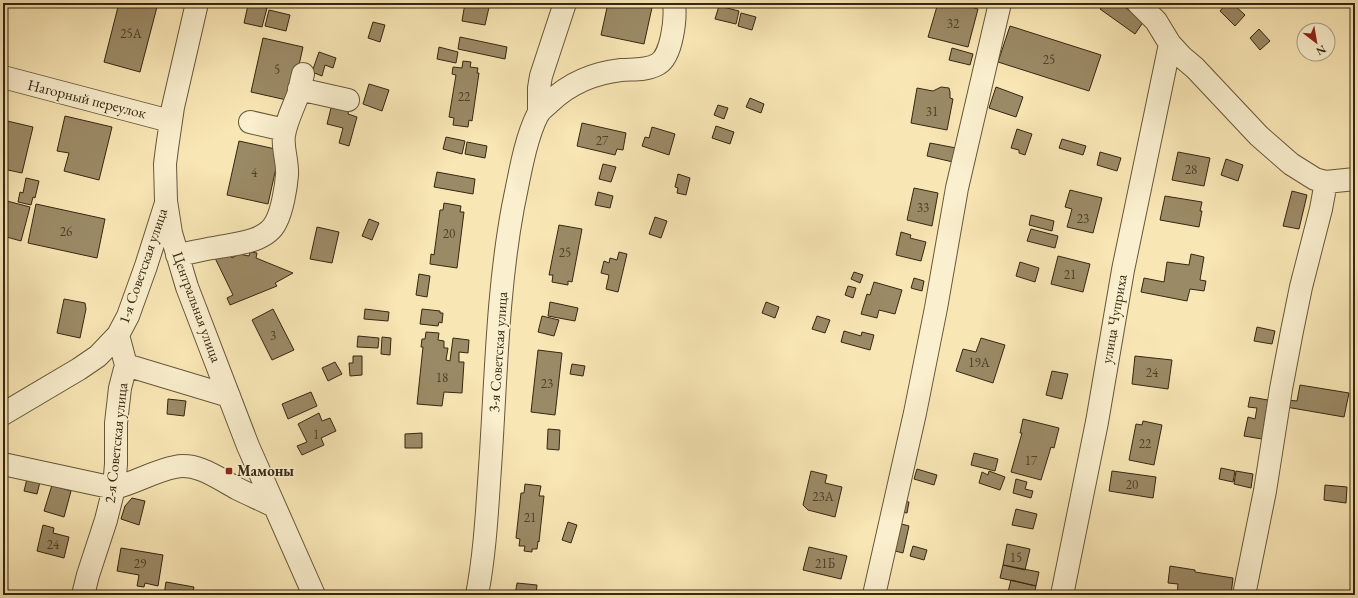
<svg xmlns="http://www.w3.org/2000/svg" width="1358" height="598" viewBox="0 0 1358 598" font-family="'EB Garamond',serif">
	<rect width="100%" height="100%" fill="#f8e6b4"/>
	<filter id="stains"><feTurbulence type="fractalNoise" baseFrequency=".005" numOctaves="4"/><feColorMatrix values="0 0 0 0 .2 0 0 0 0 .09 0 0 0 0 .02 0 0 0 .5 -.17"/></filter>
	<radialGradient id="worn" r=".72"><stop offset=".6" stop-color="#630" stop-opacity="0"/><stop offset="1" stop-color="#630" stop-opacity=".3"/></radialGradient>
	<path fill="#9b8a66" stroke="#362712" d="M119,3H158L140,72L104,62Z
		M465,3H490L485,25L462,21Z
		M608,3H653L644,44L601,35Z
		M938,3H956L978,9L968,47L928,37Z
		M1104,3H1119L1144,21L1135,34L1100,9Z
		M1227,3H1232L1245,15L1235,26L1220,11Z
		M248,5L267,8L262,27L244,23Z
		M719,6L739,11L736,24L715,19Z
		M269,10L290,15L286,31L265,26Z
		M741,13L756,17L752,30L738,26Z
		M373,22L385,25L380,42L368,38Z
		M1010,26L1101,55L1089,91L998,62Z
		M1259,29L1270,41L1260,50L1250,38Z
		M460,37L507,47L505,59L458,49Z
		M263,38L303,47L291,101L251,92Z
		M439,47L458,52L456,63L437,59Z
		M952,48L973,54L970,65L949,60Z
		M319,52L336,58L333,68L325,65L322,76L312,72Z
		M463,61L471,62L470,67L478,68L477,73H479L472,121L469,120L468,127L453,125L454,118L449,117L456,75L452,74L453,67L462,68Z
		M369,84L389,90L382,111L363,104Z
		M941,87L949,88L950,92V98L953,99L947,130L911,123L917,88L933,91Z
		M996,87L1023,97L1016,117L989,108Z
		M750,98L764,104L761,113L746,107Z
		M332,104L349,108L348,114L357,117L349,146L339,143L343,128L327,124Z
		M718,105L728,108L724,119L714,115Z
		M65,116L112,127L99,180L64,171L69,153L57,151Z
		M3,120L33,127L22,173L3,169Z
		M582,123L626,133L623,150L617,149L615,155L577,146Z
		M716,126L734,132L730,144L712,138Z
		M652,127L675,134L669,155L642,146L645,137L649,138Z
		M1017,129L1032,134L1025,155L1019,153V150L1011,148Z
		M446,137L465,141L462,154L443,149Z
		M1062,139L1086,146L1083,155L1059,148Z
		M239,141L280,150L268,204L227,195Z
		M467,142L487,146L485,158L465,154Z
		M930,143L956,148L953,162L927,156Z
		M1100,152L1121,158L1117,171L1097,165Z
		M1178,152L1210,158L1204,186L1172,180Z
		M1226,159L1243,165L1238,181L1221,175Z
		M603,164L616,167L611,182L599,179Z
		M437,172L475,179L473,194L434,187Z
		M678,174L690,178L686,195L677,193L678,188L675,187Z
		M26,178L39,181L35,198L33,197L31,205L18,202L20,192L23,193Z
		M914,188L938,193L932,226L907,220Z
		M1070,190L1102,198L1093,233L1067,227L1072,209L1065,207Z
		M1292,191L1307,195L1299,229L1283,226Z
		M598,192L613,196L610,208L595,205Z
		M1165,196L1202,202L1200,211H1202L1199,227L1160,220Z
		M3,200L30,207L21,241L3,236Z
		M444,203L461,206L460,212H464L457,268L430,264L431,254L434,255L440,210H443Z
		M36,204L105,219L97,258L28,243Z
		M1031,215L1054,221L1052,231L1029,225Z
		M655,217L667,221L661,238L649,234Z
		M369,219L379,223L372,240L362,236Z
		M559,225L582,229L572,282L568,281V285L552,282L553,275H549Z
		M317,227L339,232L332,263L310,259Z
		M1031,229L1058,236L1055,248L1027,241Z
		M901,232L911,235L910,238L926,242L921,261L896,255Z
		M229,252L232,258L239,254L249,256L250,252L257,253L256,258L293,273L275,283L277,286L230,305L227,298L233,295L215,258Z
		M619,252L627,254L618,292L606,289L609,275L601,273L604,261L609,263L610,258L617,260Z
		M1191,254L1204,257L1200,280L1206,281L1204,291L1190,289L1187,301L1141,292L1144,278L1164,282L1167,262L1189,265Z
		M1058,256L1090,264L1083,292L1051,284Z
		M1020,262L1039,268L1035,282L1016,276Z
		M854,272L863,275L860,283L851,279Z
		M419,274L430,276L427,297L416,295Z
		M914,278L924,281L922,291L911,288Z
		M874,282L902,290L895,314L879,310L877,318L861,314L867,294L870,295Z
		M848,286L856,288L853,298L845,295Z
		M64,299L85,303L86,309L80,338L57,333Z
		M550,302L578,308L575,321L548,316Z
		M766,302L779,307L775,318L762,313Z
		M273,309L294,350L272,360L252,320Z
		M365,309L389,312L388,321L364,319Z
		M422,309L440,311V313H443L442,323L439,322L438,326L420,324Z
		M542,316L559,320L554,336L538,332Z
		M817,316L830,320L825,333L812,329Z
		M1257,327L1275,331L1272,344L1254,341Z
		M844,331L861,336L862,332L874,335L870,350L841,342Z
		M426,332L439,333L438,340L444,341V348H448L446,360L450,361L453,338L469,340L468,353L459,352V362H464L462,393L444,392L442,406L417,404L423,347H421L422,339H425Z
		M358,336L379,338L378,348L357,347Z
		M382,337L391,338L390,355L381,354Z
		M981,338L1005,345L993,383L956,371L963,349L976,352Z
		M538,350L562,353L555,415L531,412Z
		M353,356H362V375L350,376L349,363H353Z
		M1135,356L1172,360L1168,389L1132,384Z
		M335,362L342,374L328,381L322,368Z
		M572,364L585,366L583,376L570,374Z
		M1052,371L1068,374L1062,399L1046,395Z
		M1300,385L1349,393L1344,417L1286,407L1287,400L1297,401Z
		M311,392L317,406L288,419L282,404Z
		M1250,397L1268,400L1262,439L1244,436L1248,417L1255,419L1257,408L1248,407Z
		M168,399L186,401L184,416L167,414Z
		M319,413L322,421L330,418L336,431L321,438L324,445L302,455L297,446L307,442L298,424Z
		M1023,419L1059,428L1054,448L1051,447L1041,480L1011,472L1022,433H1020Z
		M1143,421L1162,425L1154,465L1129,460L1136,424L1142,425Z
		M548,429L560,430L559,450L547,449Z
		M422,433V448H405V434Z
		M974,453L998,459L995,471L971,465Z
		M1221,468L1235,471L1233,482L1219,479Z
		M917,469L937,475L934,485L914,479Z
		M811,471L827,475L825,483L842,487L835,517L808,510L803,505Z
		M989,471L1005,477L1000,490L979,483L982,472L988,475Z
		M1112,471L1156,477L1153,498L1109,491Z
		M1236,471L1253,474L1251,488L1234,484Z
		M27,479L40,482L37,494L24,491Z
		M1016,479L1027,482L1025,489L1033,491L1031,498L1013,493Z
		M525,484L541,486L539,496H544L539,542L538,541L537,549H532V552L524,551L525,546H519L520,539L516,538L521,493H524Z
		M52,485L71,491L64,517L44,511Z
		M1325,485L1347,487L1346,503L1324,500Z
		M132,498L145,501L139,525L121,519L125,506Z
		M903,501L909,502L907,513L901,512Z
		M1016,509L1037,514L1033,529L1012,525Z
		M568,522L577,525L571,543L562,540Z
		M898,523L909,526L903,553L891,550Z
		M43,525L54,528L53,533L69,537L64,558L37,551Z
		M1007,544L1030,549L1025,570L1003,565Z
		M913,546L927,550L924,560L910,556Z
		M809,547L847,556L841,579L803,570Z
		M121,548L163,555L158,586L145,583L144,587L137,586L139,575L117,571Z
		M1003,565L1039,572L1036,586L1000,578Z
		M1170,566L1195,570V572L1233,578L1231,595H1177L1178,584L1168,583Z
		M1352,579H1355V593H1351Z
		M1011,580L1036,586L1034,595H1021L1008,592Z
		M166,582L194,587L192,595H164Z
		M517,583L537,585L536,595H515Z"/>
	<g fill="none" stroke-linecap="round" stroke-linejoin="round">
		<g stroke="#66573a" stroke-width="24">
			<path id="minor" d="M197,3L173,107L167,148L165,164L166,201L171,233L187,287L248,446L314,595
				M1138,3L1156,21L1170,44L1182,57L1195,68L1259,136L1291,164L1315,179L1326,182L1355,179
				M3,77L170,121
				M299,89L348,100
				M539,113V88L541,76L565,3
				M250,122L285,130
				M177,255C189,253 201,250 213,248C233,244 266,243 276,222C282,211 286,188 287,175C288,162 282,147 284,135C286,122 293,108 298,95C300,89 301,81 303,74
				M126,365L229,396
				M3,414L79,369L98,356L118,335L128,316L146,266L165,206
				M3,464L114,488C135,483 154,471 175,467C198,462 219,479 238,489C250,495 262,500 274,506
				M83,595L88,575L106,520L114,488L116,464V423L120,388L126,365L118,335
				M477,595C485,553 487,511 490,468C496,381 497,293 513,207C519,179 525,139 538,114C541,109 546,106 550,102C570,83 594,73 621,70C633,69 646,71 658,64C672,56 676,18 674,3
				M874,595L915,413L936,308L957,188L1000,3
				M1062,595L1097,422L1123,270L1170,44
				M1244,595L1265,491L1281,389L1292,331L1301,287L1321,209L1326,182"/>
		</g>
		<use href="#minor" stroke="#faefce" stroke-width="22"/>
	</g>
	<rect fill="#8f2418" stroke="#faefce" stroke-width="1.5" x="225" y="467" width="8" height="8" rx="2"/>
	<g text-anchor="middle" stroke-width="3.5" stroke-linejoin="round" paint-order="stroke">
		<g font-size="13" fill="#4f4027">
			<text x="953" y="28">32</text>
			<text x="131" y="38">25А</text>
			<text x="1049" y="64">25</text>
			<text x="277" y="74">5</text>
			<text x="464" y="101">22</text>
			<text x="932" y="116">31</text>
			<text x="602" y="145">27</text>
			<text x="1191" y="174">28</text>
			<text x="254" y="177">4</text>
			<text x="923" y="212">33</text>
			<text x="1083" y="223">23</text>
			<text x="66" y="236">26</text>
			<text x="449" y="238">20</text>
			<text x="565" y="257">25</text>
			<text x="1070" y="279">21</text>
			<text x="273" y="340">3</text>
			<text x="979" y="367">19А</text>
			<text x="1152" y="377">24</text>
			<text x="442" y="382">18</text>
			<text x="547" y="388">23</text>
			<text x="316" y="439">1</text>
			<text x="1145" y="448">22</text>
			<text x="1031" y="465">17</text>
			<text x="1132" y="489">20</text>
			<text x="823" y="501">23А</text>
			<text x="530" y="522">21</text>
			<text x="53" y="549">24</text>
			<text x="1016" y="562">15</text>
			<text x="140" y="568">29</text>
			<text x="825" y="568">21Б</text>
		</g>
		<g font-size="15" fill="#362712" stroke="#faefce">
			<text transform="translate(87 99) rotate(14)" y="5">Нагорный переулок</text>
			<text transform="translate(143 266) rotate(-71)" y="5">1-я Советская улица</text>
			<text transform="translate(197 307) rotate(70)" y="5">Центральная улица</text>
			<text transform="translate(1114 319) rotate(-80)" y="5">улица Чуприха</text>
			<text transform="translate(498 352) rotate(-86)" y="5">3-я Советская улица</text>
			<text transform="translate(116 443) rotate(-84)" y="5">2-я Советская улица</text>
		</g>
		<g font-size="15" font-weight="bold" fill="#362712" stroke="#faefce" text-anchor="start">
			<text x="237" y="476">Мамоны</text>
		</g>
	</g>
	<rect width="1358" height="598" fill="none" stroke="#f8e6b4" stroke-width="16"/>
	<rect x="4" y="4" width="1350" height="590" fill="none" stroke="#362712" stroke-width="2"/>
	<rect x="8" y="8" width="1342" height="582" fill="none" stroke="#362712"/>
	<g transform="translate(1316 42) rotate(149)"><circle r="19" fill="#faefce" stroke="#ac9f83"/>
	<path d="M0-3L7 15L0 10L-7 15Z" fill="#8f2418"/>
	<text y="-6" font-size="11" font-weight="bold" text-anchor="middle" fill="#362712">N</text>
	</g>
	<rect width="100%" height="100%" filter="url(#stains)"/>
	<rect width="100%" height="100%" fill="url(#worn)"/>
</svg>
